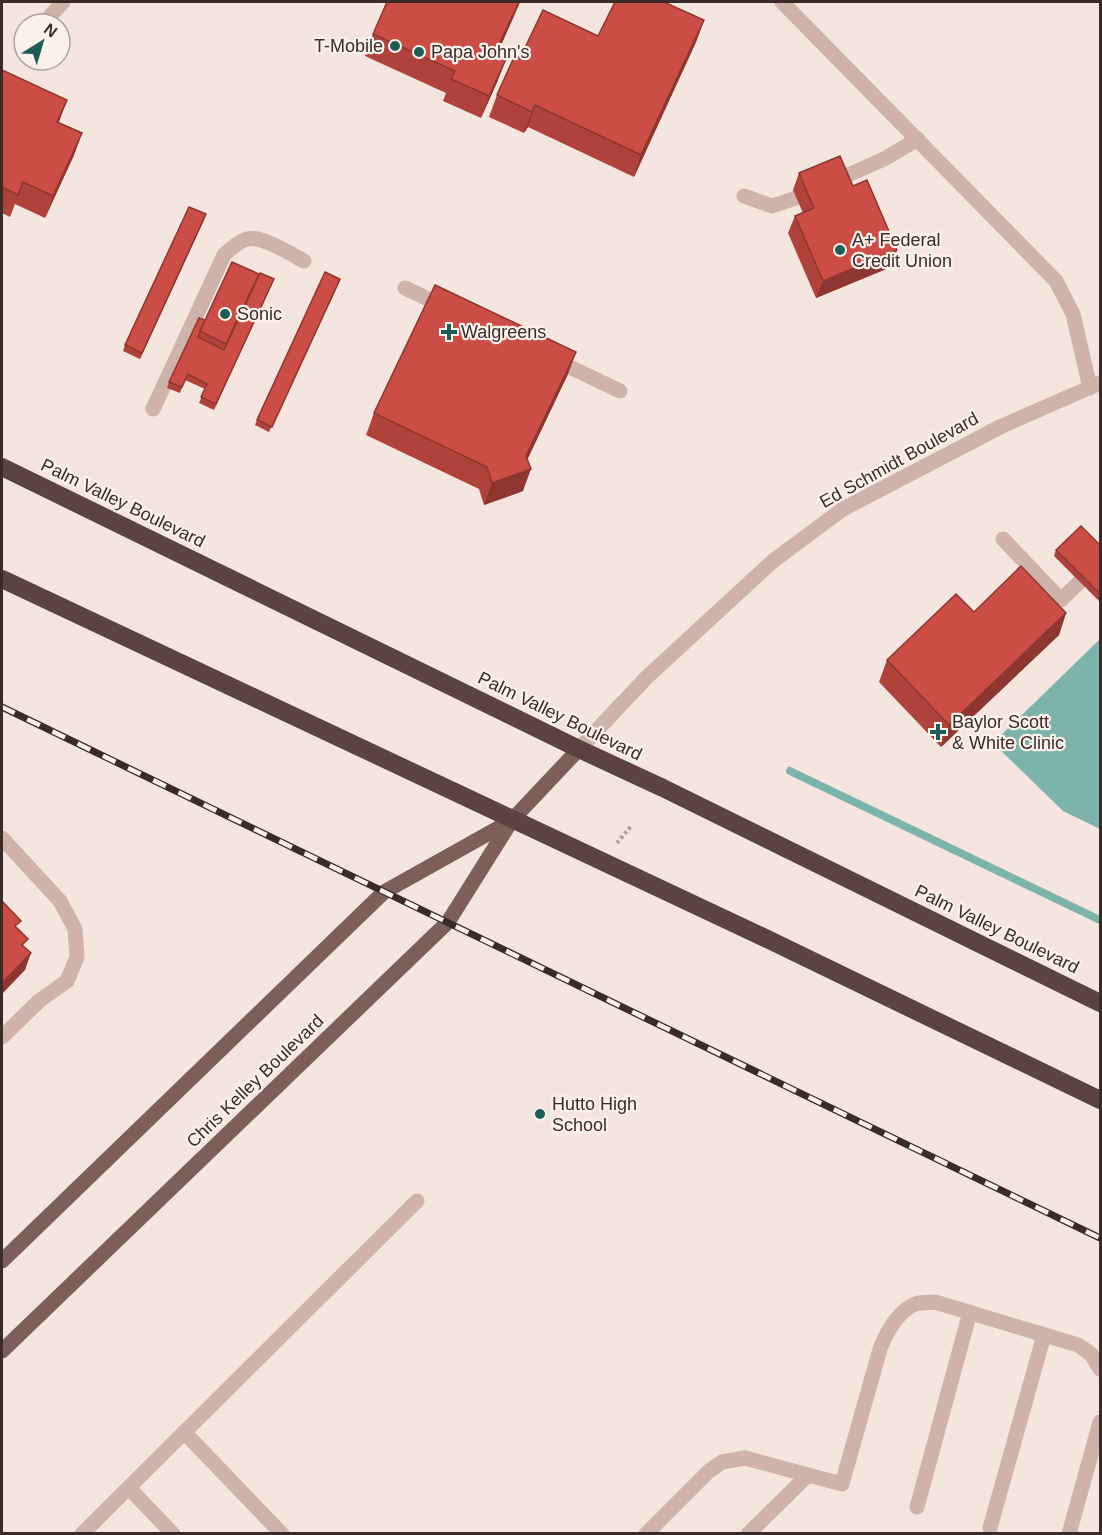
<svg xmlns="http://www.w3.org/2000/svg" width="1102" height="1535" viewBox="0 0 1102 1535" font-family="Arial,sans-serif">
	<rect width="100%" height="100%" fill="#f4e6de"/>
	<path fill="#7cb3ab" d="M1100,639V829L1063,811L993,743Z"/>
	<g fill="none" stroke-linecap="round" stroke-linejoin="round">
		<path stroke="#7cb3ab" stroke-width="8" d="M790,771L1100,920"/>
		<path stroke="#b99d93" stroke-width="4" stroke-dasharray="3 3" stroke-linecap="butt" d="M617,843L632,825"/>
		<path stroke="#cdb3a9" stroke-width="15" d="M782,2L1056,281L1073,314L1090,388
			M43,24L63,2
			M837,180L884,159L918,139
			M744,196L772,206L796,198
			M405,288L447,308
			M553,359L620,391
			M153,409L224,255C230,250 238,241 247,239C262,235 291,254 304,261
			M1003,539L1061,600L1100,562
			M579,749L647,677L773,561L843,509L1002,426L1100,383
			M2,838L60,901L75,929L77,957L67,981L39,1001L2,1037
			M184,1432L282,1534
			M129,1488L173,1534
			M917,1507L970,1312
			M990,1528L1044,1335
			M82,1534L417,1201
			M646,1534L709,1471L722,1462L745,1458L808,1475
			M748,1534L808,1475L842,1484L880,1349C887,1331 897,1312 915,1304C921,1302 929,1303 935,1302L1078,1345L1091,1354L1100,1369
			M1069,1534L1100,1422"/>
		<path stroke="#7c5f5a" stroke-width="15" d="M2,1261L384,892L509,822
			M2,1351L448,922L512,820L579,749"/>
		<path stroke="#5b4340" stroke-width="18" d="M2,467L579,749L663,788L1100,1003
			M2,579L763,937L1100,1100"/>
		<g stroke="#3a2b29" stroke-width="7">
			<path id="rail" d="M2,707L1100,1238"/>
		</g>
		<use href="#rail" stroke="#fbf1eb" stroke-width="4.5" stroke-dasharray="14" stroke-linecap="butt"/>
	</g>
	<path fill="#af423b" d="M520,2L513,18L497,54L498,80L481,118L443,101L446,93L365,56L373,34Z
		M704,20L696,42L634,177L528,127L524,133L489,117L497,95L520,58L598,36Z
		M2,70L59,123L82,133L74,155L45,218L15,204L10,217L2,213Z
		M799,173L853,186L891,267L816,298L788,233L795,216L803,213L793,190Z
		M206,214L140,359L123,351L125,345Z
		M259,274L274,279L214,410L199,403L205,389L185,380L180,393L167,388L169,382L205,320Z
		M338,285L269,432L255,425L257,420Z
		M568,374L527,459L523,491L484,505L479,489L366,435L374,413Z
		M1101,546V603L1054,556L1056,550Z
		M974,612L1066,613L1059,635L941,747L879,682L887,660Z"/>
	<path fill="#8e3630" d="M520,2L513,18L488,75L495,53Z
		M704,20L696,42L634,177L641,155Z
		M506,59L498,80L481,118L489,96Z
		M67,100L59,122L50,144L57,122Z
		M535,105L528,127L524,133L532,112Z
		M82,133L74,155L45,218L53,196Z
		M206,214L204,220L140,359L142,353Z
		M897,250L891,267L816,298L823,281Z
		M576,352L568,374L521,473L531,469L523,491L484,505L492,483Z
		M1066,613L1059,635L941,747L949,725Z
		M31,953L25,970L2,994V983Z"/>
	<path fill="#cb4d45" stroke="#8e3630" stroke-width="1.5" d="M387,2H519L495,53L506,59L489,96L451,79L455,71L373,34Z
		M615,2H664L704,20L641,155L535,105L532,112L497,95L515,55L520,58L543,10L598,36Z
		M2,70L67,100L57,122L82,133L53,196L23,182L18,195L2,187Z
		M840,156L853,186L867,180L897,250L823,281L795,216L814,208L799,173Z
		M189,207L206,214L142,353L125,345Z
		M232,262L259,274L226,344L200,331Z
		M325,272L340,279L272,427L257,420Z
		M260,273L274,279L216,404L201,397L207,384L188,374L182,387L169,382L199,318L205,320L198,337L224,350Z
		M435,285L576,352L526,456L531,469L492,483L487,467L374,413Z
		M1081,526L1101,546V595L1056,550Z
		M1021,566L1066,613L949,725L887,660L956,594L974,612Z
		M2,901L21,921L15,926L28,939L22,945L31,953L2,983Z"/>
	<g fill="#1c5e56" stroke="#fbf1eb" stroke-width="2">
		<circle cx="395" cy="46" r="6"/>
		<circle cx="419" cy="52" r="6"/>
		<circle cx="840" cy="250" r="6"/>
		<circle cx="225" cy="314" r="6"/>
		<path d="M446 323h6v6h6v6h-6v6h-6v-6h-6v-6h6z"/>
		<path d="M935 723h6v6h6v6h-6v6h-6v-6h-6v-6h6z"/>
		<circle cx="540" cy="1114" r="6"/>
	</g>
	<g text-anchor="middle" stroke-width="4.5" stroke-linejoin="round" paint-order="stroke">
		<g font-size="18" fill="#3a2b29" stroke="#fbf1eb" text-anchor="start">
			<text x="383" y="52" text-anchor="end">T-Mobile</text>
			<text x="431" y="58">Papa John's</text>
			<text x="852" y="246">A+ Federal<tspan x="852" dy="21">Credit Union</tspan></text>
			<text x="237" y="320">Sonic</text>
			<text x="461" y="338">Walgreens</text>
			<text x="952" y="728">Baylor Scott<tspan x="952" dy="21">&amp; White Clinic</tspan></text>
			<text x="552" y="1110">Hutto High<tspan x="552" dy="21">School</tspan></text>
		</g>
		<g font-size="18" fill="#3a2b29" stroke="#fbf1eb">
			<text transform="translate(899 460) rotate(-29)" y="6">Ed Schmidt Boulevard</text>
			<text transform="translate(123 503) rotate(26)" y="6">Palm Valley Boulevard</text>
			<text transform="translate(560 716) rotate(26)" y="6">Palm Valley Boulevard</text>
			<text transform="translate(997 929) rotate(26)" y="6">Palm Valley Boulevard</text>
			<text transform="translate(255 1081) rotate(-44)" y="6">Chris Kelley Boulevard</text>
		</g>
	</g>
	<rect width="1102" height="1535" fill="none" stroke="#3a2b29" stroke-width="6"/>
	<g transform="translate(42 42) rotate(37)"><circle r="28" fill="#fbf1eb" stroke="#aea29d" stroke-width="1.5"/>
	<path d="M0-4.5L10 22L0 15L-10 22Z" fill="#1c5e56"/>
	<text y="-9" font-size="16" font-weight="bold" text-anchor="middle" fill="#3a2b29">N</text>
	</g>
</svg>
